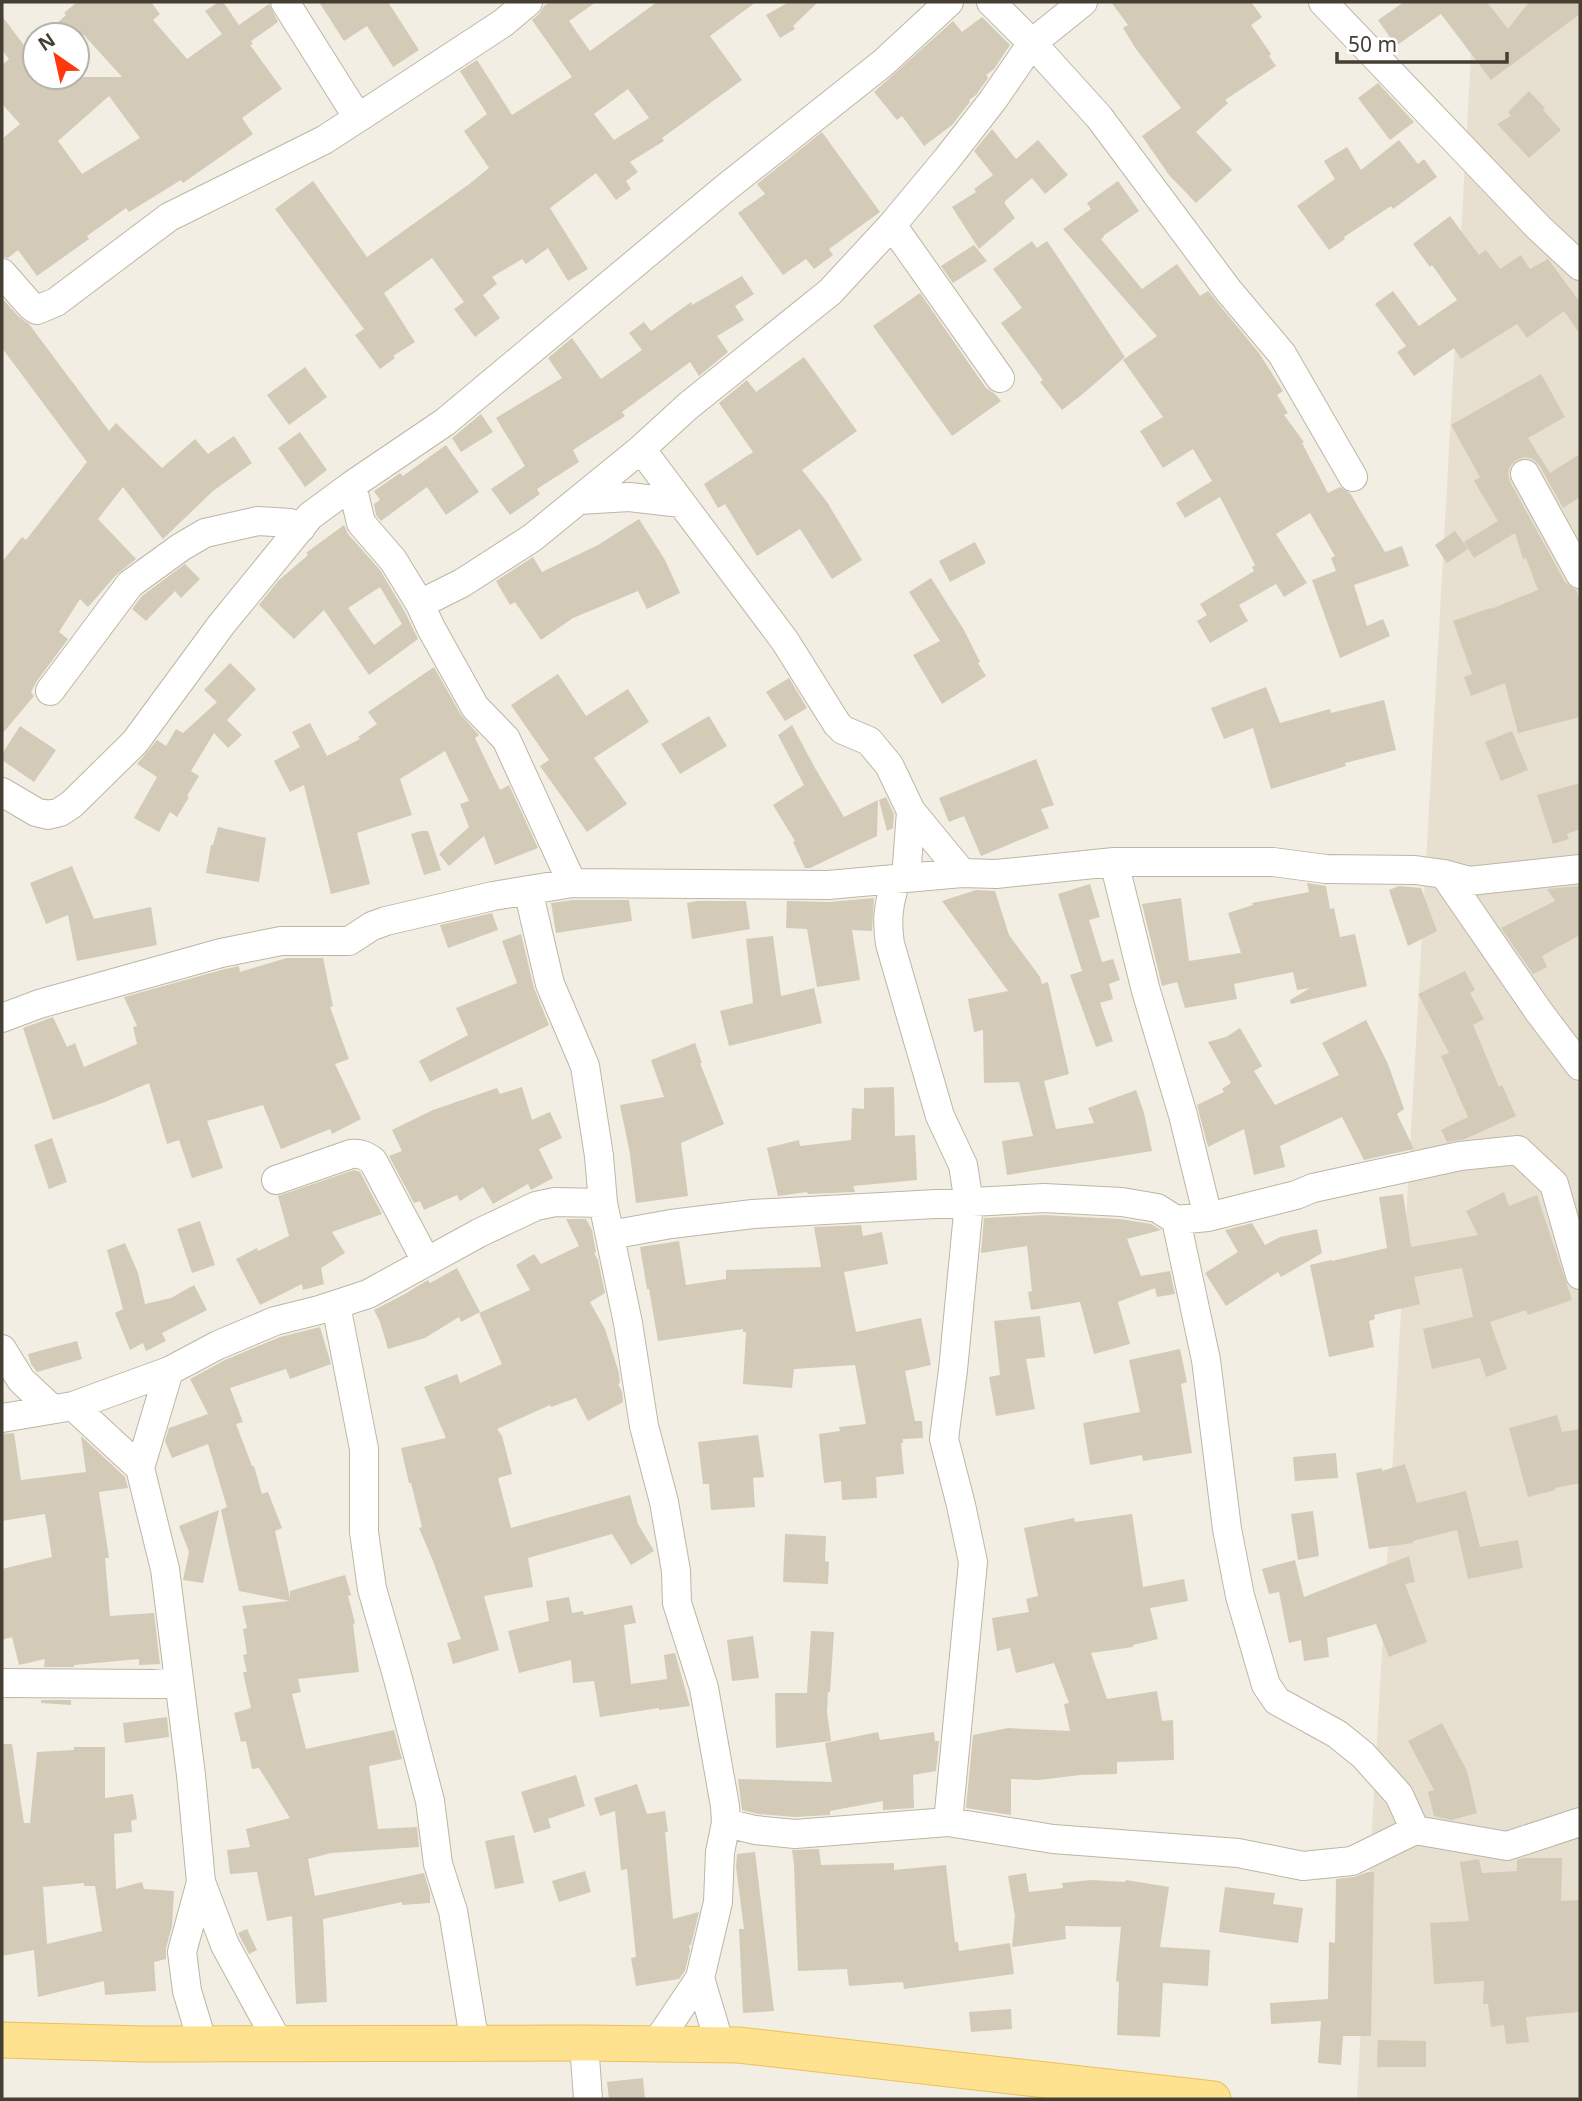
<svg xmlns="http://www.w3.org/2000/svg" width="1582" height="2101" viewBox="0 0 1582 2101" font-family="'Noto Sans',sans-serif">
	<rect width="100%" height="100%" fill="#f2eee3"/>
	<path fill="#e7e0d0" d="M1474,2H1580V2099H1357Z"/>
	<path fill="#d4cab8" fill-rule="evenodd" d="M77,2H151L160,14L153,20L187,59L222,34L205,11L219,2H223L239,25L269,4L278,22L251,41L253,44L250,45L282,89L242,118L253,134L183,183L181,180L129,212L126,208L87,236L89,239L37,276L18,250L8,258L2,257V139L20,124L2,104V65L9,59L2,50V16L35,60V77H122L84,35H44L66,15L64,13ZM109,96L140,138L82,174L58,141Z
		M319,2H388L419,50L393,67L367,26L344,41Z
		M550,2H596L569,21L590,51L657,2H756L710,36L742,80L662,138L664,141L630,162L638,172L626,181L631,189L616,200L596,173L550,208L588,269L568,281L548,248L526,264L522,259L492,277L497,284L483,295L500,318L475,337L454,309L464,302L432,258L384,293L415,342L393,356L395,358L380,369L355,335L364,329L275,209L313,181L367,257L468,185L489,168L464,131L487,114L460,71L477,60L512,115L572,77L532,20L539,14L544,6ZM628,89L649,118L614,140L594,114Z
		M789,2H818L793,26L795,29L780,38L766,15Z
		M1111,2H1251L1262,17L1251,25L1271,54L1269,56L1276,66L1225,100L1228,103L1196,132L1232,170L1196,203L1169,175L1142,136L1181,108L1136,49L1123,28L1128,25Z
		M1404,2H1487L1508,29L1529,2H1580V14L1491,80L1441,14L1396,46L1378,20Z
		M982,17L1010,45L994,69L986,75L988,78L976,95L969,100L970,102L952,125L924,146L902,116L897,120L874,92L953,21L962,32Z
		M1378,83L1414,122L1390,140L1358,98Z
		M1529,91L1545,108L1543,110L1561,130L1529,158L1497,124L1511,116L1508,112Z
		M992,129L1016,159L1038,140L1068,175L1045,194L1032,178L1005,201V204L1015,218L979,249L952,207L976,192L974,189L993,175L974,151Z
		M822,132L880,212L829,249L833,255L814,269L806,259L783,275L738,213L765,194L757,184Z
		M1399,140L1418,164L1424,159L1437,177L1393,209L1391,206L1344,237L1345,239L1329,250L1297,206L1335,179L1324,161L1347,147L1361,170Z
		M1118,181L1139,211L1103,236L1104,237L1101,239L1142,289L1177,264L1200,296L1208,291L1259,353L1283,391L1277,395L1288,413L1284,415L1304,442L1302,443L1328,493L1340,487L1350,493L1385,552L1402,546L1409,566L1354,585L1367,626L1383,619L1390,636L1340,658L1312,580L1336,571L1331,558L1335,556L1310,513L1276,534L1307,583L1284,597L1276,584L1239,605L1248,621L1210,643L1197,621L1207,615L1200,604L1254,571L1252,567L1255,565L1220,497L1185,518L1176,503L1212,481L1193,449L1163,468L1140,431L1163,417L1123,360L1157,336L1063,229L1091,209L1087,203Z
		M1450,216L1479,255L1486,250L1500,269L1521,255L1530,269L1548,259L1580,302V334L1564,311L1527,338L1517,324L1461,359L1454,348L1414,376L1397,352L1406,346L1375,304L1393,291L1419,326L1457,300L1432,265L1430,267L1413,244Z
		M1032,241L1037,248L1047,241L1125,357L1084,393L1062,410L1040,382L1043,380L1001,323L1022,308L993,269Z
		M974,245L987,261L953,283L941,266Z
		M742,276L754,294L735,306L744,320L717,336L728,352L699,376L690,362L622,412L625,416L573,450L579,462L537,489L540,494L510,515L491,489L525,466L496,418L562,378L548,358L572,338L601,379L642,350L629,333L644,322L651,331L691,302L692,305Z
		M920,293L986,388L995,394L1001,401L952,436L873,326Z
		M2,298L19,317L29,324L109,431L116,423L162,468L195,439L208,454L234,436L252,463L213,491L163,539L123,487L98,519L136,559L117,574L88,607L80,599L59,632L68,639L37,681L31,692L34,696L2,734V562L22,537L26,540L87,462L2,348Z
		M804,357L857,431L802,470L827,502L862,560L832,579L800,529L757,556L725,504L718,508L704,484L753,452L719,403L747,380L756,392Z
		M305,367L327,397L289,425L267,395Z
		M1541,374L1565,417L1528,438L1550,473L1580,454V497L1563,508L1540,466L1533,459L1525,457L1516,460L1510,466L1508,474L1510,482L1565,582L1576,590L1580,601V717L1518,733L1505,683L1471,696L1464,677L1472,674L1453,621L1490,608L1491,609L1538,590L1526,558L1523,559L1515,533L1474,558L1464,542L1498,521L1474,481L1480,477L1451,425Z
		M481,414L493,432L461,452L452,438Z
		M300,432L327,470L305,487L278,448Z
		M446,445L479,492L446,515L427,487L381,521L376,515L374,504L380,500L374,491L400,473L403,476Z
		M639,519L665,560L680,593L647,609L638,591L573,618L541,640L515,602L510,605L496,581L533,557L542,572L598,545Z
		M344,525L348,534L380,570L405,612L418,639L369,675L324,610L294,639L259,605L278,581L308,555L306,553ZM380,587L402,624L374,645L348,608Z
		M1455,531L1468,549L1447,563L1435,545Z
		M975,542L986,563L950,582L939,561Z
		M185,564L200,579L181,598L175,591L146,621L132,609L142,596Z
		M931,578L964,630L980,662L978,663L986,676L942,704L913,655L940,641L909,592Z
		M230,663L256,689L227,720L242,735L228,748L214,733L191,771L199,776L187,796L189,797L177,817L170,812L159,832L134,818L157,777L137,764L157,740L166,746L176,729L183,733L217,702L204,690Z
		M434,667L461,715L479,735L475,738L500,790L509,785L538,848L495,865L484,836L449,866L439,854L469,827L460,804L469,801L445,751L400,779L412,815L357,833L370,884L331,894L304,785L290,792L274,761L300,747L292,732L310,723L327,756L360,739L358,737L377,724L368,712Z
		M558,674L586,716L628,689L649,722L594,758L627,804L587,832L540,766L549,760L511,705Z
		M789,678L807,708L785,721L766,692Z
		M1266,687L1280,723L1330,709L1331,713L1384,700L1396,750L1345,763L1346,766L1271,789L1253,728L1224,739L1211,708Z
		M709,716L727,746L680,774L661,744Z
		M792,725L815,768L844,817L878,800L877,836L810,868H805L793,842L795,841L773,805L804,785L778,735Z
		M20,726L56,750L34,782L2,760V754Z
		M1512,731L1528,770L1501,781L1485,742Z
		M1036,759L1054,805L1041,809L1049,828L981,856L964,816L949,822L939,798Z
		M1580,783V829L1567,834L1569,839L1553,844L1537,795Z
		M886,797L894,814L893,828L887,831L879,800Z
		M218,827L266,838L259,882L206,873L211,845H213Z
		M421,831H428L441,870L424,875L411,834Z
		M72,866L94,919L151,907L157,945L77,961L68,915L46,924L30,883Z
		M1307,883L1326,886L1330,909L1334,908L1340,937L1355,934L1367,986L1291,1004L1290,1000L1310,988L1297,990L1293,972L1234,984L1237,999L1185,1008L1177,982L1162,986L1142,904L1181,898L1189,961L1241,953L1228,913L1253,905L1252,903L1309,892Z
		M1090,884L1100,917L1089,920L1102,962L1113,959L1120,980L1109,984L1113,999L1100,1003L1113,1041L1096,1047L1070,975L1082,971L1058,894Z
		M1399,886L1421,888L1437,931L1408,946L1389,890Z
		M1580,886V935L1542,956L1547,967L1533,974L1501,928L1555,901L1547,889Z
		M976,890L995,891L1009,935L1040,977L1042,984L1048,982L1069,1074L1044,1081L1056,1129L1094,1123L1088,1108L1136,1090L1144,1113L1152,1151L1007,1175L1002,1141L1033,1136L1019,1082L984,1083L983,1030L974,1032L968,999L1008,991L942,901Z
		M874,898L872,931L852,930L860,980L817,987L807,929L786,928L787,901L829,902Z
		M573,900H629L632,921L556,933L551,903Z
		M697,901H746L750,929L692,939L687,903Z
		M492,913L498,930L448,948L440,925Z
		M521,934L534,988L549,1025L430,1082L419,1061L468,1035L456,1008L517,983L502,941Z
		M773,936L781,996L814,988L822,1023L729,1046L720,1011L753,1003L746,939Z
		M287,958H323L333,1006L330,1007L349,1059L335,1064L361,1119L332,1134L330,1129L281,1149L263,1105L207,1121L223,1168L192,1178L179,1140L167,1144L149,1083L105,1102L53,1120L23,1028L53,1017L67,1047L75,1043L84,1067L137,1044L133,1027L137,1026L124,997L225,969L239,966L240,972Z
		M1465,971L1475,990L1470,993L1484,1019L1473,1025L1499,1087L1502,1085L1516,1116L1465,1139L1447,1142L1441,1130L1468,1117L1441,1056L1449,1053L1418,994Z
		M1366,1020L1388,1064L1404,1109L1397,1114L1414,1149L1364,1160L1342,1117L1280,1146L1285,1167L1254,1175L1244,1129L1208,1147L1197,1105L1224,1092L1222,1089L1231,1083L1208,1042L1226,1037L1240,1028L1262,1066L1254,1071L1275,1105L1339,1075L1322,1043Z
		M695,1043L702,1063H700L724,1124L681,1143L688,1196L636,1203L630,1154L620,1105L664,1097L651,1060Z
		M522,1087L532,1120L550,1112L562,1138L539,1149L553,1178L531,1190L528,1184L493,1204L483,1187L460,1201L457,1195L424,1210L420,1201L414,1203L389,1156L402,1151L392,1130L433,1110L497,1088L500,1094Z
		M894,1087L895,1136L915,1135L917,1180L853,1186L855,1192L808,1194L807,1192L778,1196L767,1148L799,1140L800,1146L851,1140L852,1108L864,1109V1088Z
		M52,1138L67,1182L49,1189L34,1145Z
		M354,1170L360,1172L382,1214L332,1232L345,1253L321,1268L324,1284L303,1290L302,1284L260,1305L236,1259L257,1248L258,1251L289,1236L278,1196Z
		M1504,1192L1509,1206L1537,1195L1572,1300L1528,1315L1526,1310L1490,1322L1507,1369L1486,1377L1480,1358L1432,1369L1423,1329L1473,1317L1462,1268L1414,1277L1420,1304L1374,1315L1375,1319L1369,1321L1374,1347L1329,1357L1310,1265L1331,1260L1332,1261L1387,1248L1379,1197L1403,1194L1411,1247L1478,1235L1466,1211Z
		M1044,1215L1120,1219L1151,1224L1161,1230L1127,1239L1141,1276L1170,1271L1175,1294L1157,1297L1155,1288L1118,1302L1130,1344L1094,1354L1080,1302L1031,1310L1028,1292L1032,1291L1027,1246L981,1253L984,1218Z
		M566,1219H586L592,1230L596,1252L594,1253L598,1260L605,1293L590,1302L605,1329L619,1373L620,1383L618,1384L622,1392L623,1402L588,1421L576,1398L551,1407L550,1405L497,1429L502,1436L512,1474L498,1478L511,1528L630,1495L638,1524L654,1551L631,1565L612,1534L528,1558L533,1587L484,1596L499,1650L453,1664L447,1643L461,1639L433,1561L419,1528L422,1527L411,1483H409L401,1448L446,1438L424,1387L457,1374L460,1383L502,1364L479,1313L530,1290L516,1265L534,1254L541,1264L579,1246Z
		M200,1221L215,1265L192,1273L177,1229Z
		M1252,1223L1265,1245L1280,1237L1317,1229L1322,1253L1281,1277L1278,1272L1226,1306L1205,1273L1238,1252L1225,1230Z
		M861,1225L863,1236L882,1232L888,1264L844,1272L856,1332L921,1318L931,1365L905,1371L915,1421H922L923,1438L903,1439V1443H901L904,1474L876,1477L877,1498L842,1500L841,1481L824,1483L819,1434L840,1431L839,1427L866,1424L855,1365L794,1369L792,1388L743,1384L746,1332H743V1329L658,1341L649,1289H647L640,1247L679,1241L686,1285L726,1279V1270L821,1267L814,1227Z
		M125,1243L138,1273L145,1304L171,1298L194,1285L207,1310L162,1333L166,1341L146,1351L143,1343L130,1350L115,1313L123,1309L107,1250Z
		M457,1268L480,1312L461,1322L459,1317L425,1338L388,1349L380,1322L374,1310L403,1295L428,1280L430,1283Z
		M1040,1316L1045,1357L1026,1359L1035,1409L996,1416L989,1377L1000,1375L994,1321Z
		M320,1327L331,1364L290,1379L286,1369L230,1388L243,1422L236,1424L252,1466H254L262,1494L268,1492L282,1528L275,1531L290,1598V1591L345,1575L351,1595L348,1596L355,1623L353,1624L359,1672L298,1679L301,1692L292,1694L306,1749L394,1730L402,1759L369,1766L378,1829L417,1827L419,1847L331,1853L308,1859L315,1896L424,1873L430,1893V1903L402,1905V1902L323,1919L327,2002L296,2004L292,1916L267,1921L257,1872L230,1874L227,1850L250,1847L246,1829L290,1818L259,1768L252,1769L246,1741L241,1742L234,1713L251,1708L243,1672H247L243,1655L247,1654L243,1629L247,1628L242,1606L290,1601L239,1591L221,1510L227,1507L208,1444L172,1458L165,1441L169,1428L208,1414L190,1379L225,1360L280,1337Z
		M77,1341L82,1359L37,1372L31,1364L28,1354Z
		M1180,1349L1187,1382L1181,1384L1192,1453L1143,1461L1142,1455L1090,1465L1083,1423L1140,1412L1129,1360Z
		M1557,1415L1562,1432L1580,1429V1483L1555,1488V1490L1528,1497L1509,1428Z
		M14,1433L21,1480L86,1472L81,1436L125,1477L128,1488L99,1492L109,1558H105L110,1616L154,1613L160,1664L139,1665V1659L74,1665V1667H44L45,1659L19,1665L12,1637L2,1640V1569L52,1557L45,1514L2,1521V1434Z
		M758,1435L764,1477L753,1478L755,1507L711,1510L709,1484H703L698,1442Z
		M1336,1453L1338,1478L1295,1481L1293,1457Z
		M1405,1464L1417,1503L1466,1491L1480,1547L1518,1540L1523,1568L1468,1579L1457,1530L1413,1541V1543L1369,1549L1356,1473L1382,1468V1471Z
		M219,1510L203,1583L183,1580L189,1552L179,1526Z
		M1313,1511L1319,1556L1298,1560L1291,1514Z
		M1132,1514L1143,1587L1184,1579L1188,1601L1150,1608L1158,1639L1133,1645V1647L1091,1653L1107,1699L1157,1691L1162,1721L1173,1720L1174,1760L1117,1762V1774L1080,1775L1039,1780L1011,1779V1815L966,1808L973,1735L1008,1728L1070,1731L1064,1704L1069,1703L1054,1663L1016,1673L1010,1648L997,1651L992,1618L1029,1612L1026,1599L1038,1596L1024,1528L1074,1518L1075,1522Z
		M785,1534L826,1536L825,1561L829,1562L828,1584L783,1582Z
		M1409,1556L1415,1582L1405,1584L1427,1642L1389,1657L1376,1624L1327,1638L1329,1657L1304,1661L1301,1640L1289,1643L1279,1592L1269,1594L1262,1569L1295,1560L1304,1597Z
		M569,1597L572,1613L583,1611L584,1615L632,1605L636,1623L624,1625L631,1684L667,1679L664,1655L675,1653L690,1706L659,1710V1708L600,1717L594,1681L573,1683L571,1660L519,1673L508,1631L549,1621L546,1601Z
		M811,1631L834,1632L830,1692H828L827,1712L831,1741L776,1748L775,1693H807Z
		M753,1636L759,1678L732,1681L727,1640Z
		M41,1700H71V1705L41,1703Z
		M167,1717L169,1737L125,1743L123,1723Z
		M1442,1723L1467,1771L1477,1813L1452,1820L1434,1816L1428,1792L1434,1790L1408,1741Z
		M878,1732L880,1740L934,1732L935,1741H939L936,1771L913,1775L914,1808L883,1810V1801L830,1811V1815L795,1817L758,1814L742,1810L738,1779L832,1782L825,1743Z
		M2,1744H12L24,1823H30L37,1752L74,1750V1747H105V1798L133,1794L137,1819L131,1821L132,1832L114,1834L116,1889L142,1882L144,1889L174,1891L172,1926L166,1948V1959L154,1962L156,1991L105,1995L104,1981L38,1997L34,1950L2,1956ZM84,1883V1886H95L102,1931L47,1944L43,1887Z
		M576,1775L585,1806L548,1819L551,1828L534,1833L521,1792Z
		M637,1784L647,1814L665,1811L668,1832H665L673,1919L699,1912L691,1945H689L690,1950L685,1971L679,1979L636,1986L631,1958L636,1957L627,1869L621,1870L615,1811L600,1816L594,1798Z
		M514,1835L524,1883L495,1889L485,1841Z
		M819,1849L821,1865L894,1863V1870L946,1865L955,1942H958L959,1951L1010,1943L1014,1974L904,1989L903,1982L849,1986L847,1969L798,1971L794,1865L792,1850Z
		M755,1852L774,2011L743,2013L739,1929H744L736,1867L737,1854Z
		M1524,1858H1562L1561,1901L1580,1900V2012L1526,2017L1529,2042L1506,2044L1504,2025L1491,2027L1488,2004H1483L1484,1981L1434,1984L1430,1923L1469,1921L1460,1862L1479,1859L1482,1873L1517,1871V1860Z
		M585,1871L591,1892L559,1902L552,1881Z
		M1368,1872H1374L1371,2036H1343L1341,2065L1318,2063L1321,2021L1271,2024L1270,2003L1328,1999L1329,1942L1335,1943L1336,1879L1354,1877Z
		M1026,1873L1029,1892L1063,1888L1062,1883L1091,1880L1125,1882L1126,1880L1169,1887L1160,1947L1210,1950L1208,1986L1163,1983L1160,2037L1117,2035L1119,1982L1116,1981L1121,1927L1065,1926L1066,1939L1012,1947L1015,1916L1008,1876Z
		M1225,1887L1275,1893L1273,1904L1303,1908L1298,1943L1219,1932Z
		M247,1929L257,1950L249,1954L238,1933Z
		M1011,2009L1012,2029L971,2032L969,2012Z
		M1378,2040L1426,2041V2067H1377Z
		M643,2078L645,2099H609L607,2082Z"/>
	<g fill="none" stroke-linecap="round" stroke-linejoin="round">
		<g stroke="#beb6a5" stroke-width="30">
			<path id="minor" d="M991,2L1032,43L1083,2
				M1323,2L1539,228L1580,266
				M358,118L503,23L528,2
				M892,225L1000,378
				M2,273L31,306L37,310L56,302L169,217L324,140L358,118L285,2
				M641,449L785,641L837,724L843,730L869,741L889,765L911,811L962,873
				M1525,474L1580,574
				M352,485L361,523L393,560L420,604L462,583L532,538L641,449L688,406L830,292L892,225L947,159L993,100L1032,43L1099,117L1228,290L1282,354L1353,477
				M579,500L629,497L681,503
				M420,604L431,628L475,707L506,739L572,883
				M50,691L130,584L181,547L205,533L258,521L290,523L301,528
				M2,792L36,812L48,815L60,812L72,804L135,742L221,625L310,516L352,485L445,422L723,190L883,63L949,2
				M1114,862L1146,991L1183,1115L1208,1217
				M1444,874L1539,1012L1580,1066
				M906,878L911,811
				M896,879C889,904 886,918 890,944L940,1116L963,1165L969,1203L953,1370L944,1439L961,1505L973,1562L948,1822
				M528,890L550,984L585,1066L599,1156L603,1203L628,1323L644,1426L664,1502L676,1571L677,1603L704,1688L725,1806L726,1823L720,1852L718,1902L700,1978L655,2045
				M2,1018L39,1004L221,953L281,941H349L372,926L386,921L493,896L572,883L828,885L962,873L996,874L1114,862H1273L1326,869L1415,870L1444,874L1469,881L1580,869
				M276,1180L351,1154C360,1153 365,1155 373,1161L426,1261
				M1176,1220L1206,1360L1227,1529L1240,1596L1266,1685L1277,1701L1337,1734L1363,1755L1399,1795L1415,1830
				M610,1235L671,1224L753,1214L1044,1198L1122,1202L1157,1208L1176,1220L1208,1217L1296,1195L1313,1188L1460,1156L1518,1150L1554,1184L1580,1275
				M336,1305L364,1449V1532L372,1589L397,1675L430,1801L438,1864L453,1911L475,2044
				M2,1349L21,1380L52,1409
				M169,1371L140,1468L165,1569L191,1775L201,1882L225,1945L279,2044
				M73,1406L140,1468
				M2,1418L73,1406L169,1371L218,1345L275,1321L319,1310L368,1294L479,1233L536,1206L555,1202L603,1203
				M2,1683L154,1684L179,1682
				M726,1823L755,1830L795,1834L948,1822L1053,1839L1238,1853L1303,1866L1352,1861L1415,1830L1507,1846L1580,1822
				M201,1882L182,1952L187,1991L203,2044
				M700,1978L720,2045
				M584,2043L588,2099"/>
		</g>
		<g stroke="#e9c15a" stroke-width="37">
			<path id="major" d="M2,2040L144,2044L584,2043L738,2045L1213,2099"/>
		</g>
		<use href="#minor" stroke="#fff" stroke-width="28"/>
		<use href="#major" stroke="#ffe28f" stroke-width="35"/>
	</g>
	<rect width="1582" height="2101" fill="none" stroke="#443e33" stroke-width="7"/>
	<g transform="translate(56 56) rotate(326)"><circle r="33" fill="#ffffff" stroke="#b4b2ad" stroke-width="2"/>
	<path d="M0-5L12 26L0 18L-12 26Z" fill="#ff370d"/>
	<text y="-10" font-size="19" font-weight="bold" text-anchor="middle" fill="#443e33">N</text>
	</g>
	<path d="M1337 52v10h170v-10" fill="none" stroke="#443e33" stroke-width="3.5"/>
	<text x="1348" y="52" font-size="21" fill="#443e33" stroke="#ffffff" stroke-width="5" paint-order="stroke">50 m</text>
</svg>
